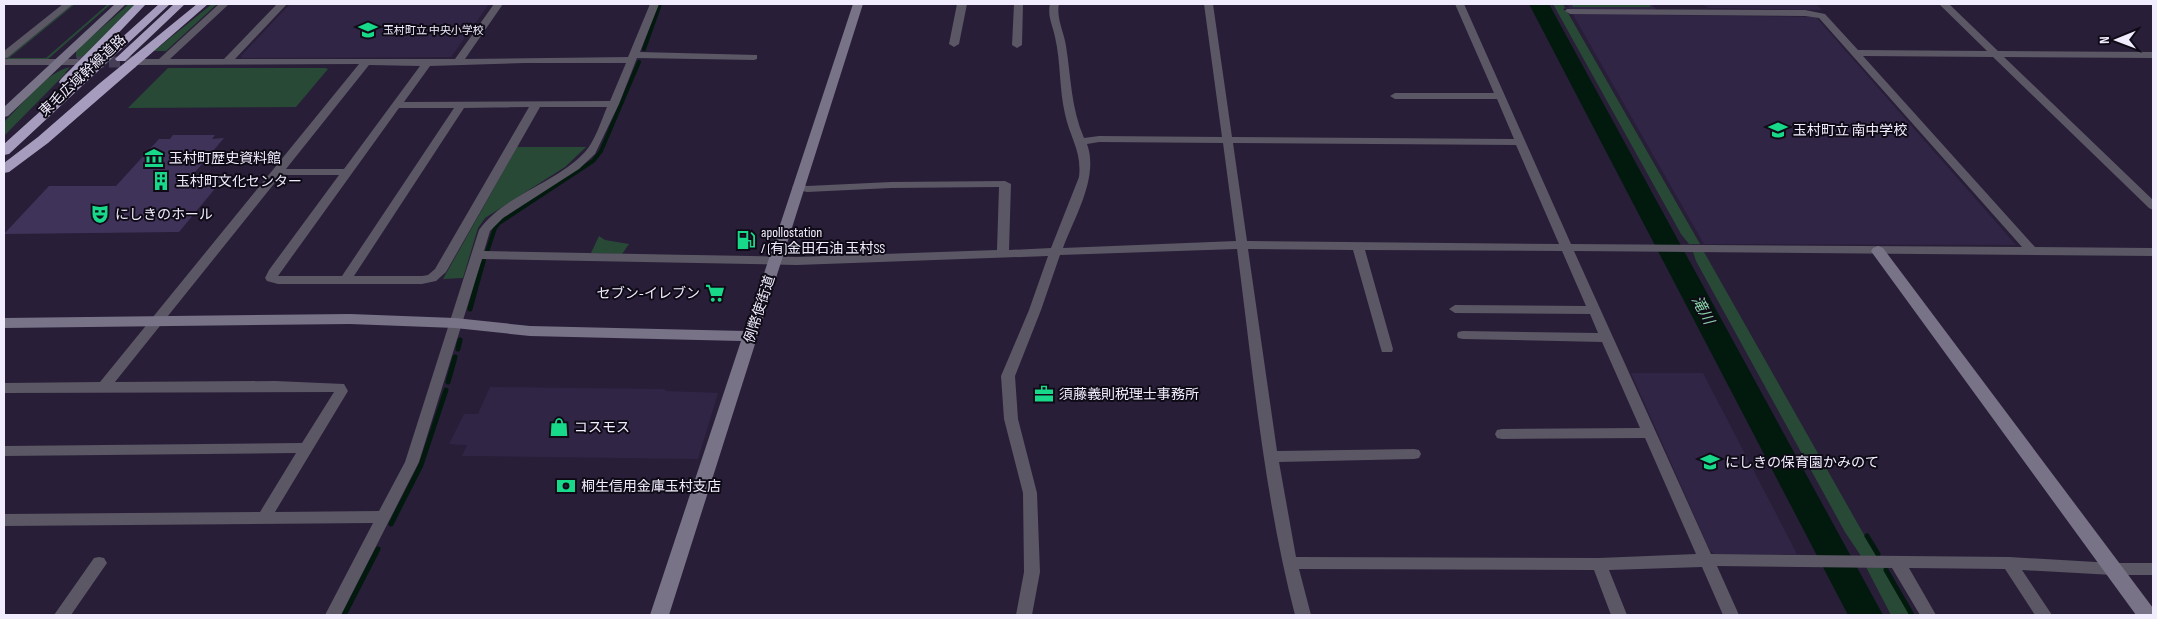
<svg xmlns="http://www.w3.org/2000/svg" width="2157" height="619" viewBox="0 0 2157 619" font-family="'Sofia Sans Condensed','Noto Sans JP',sans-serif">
	<rect width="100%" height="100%" fill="#281e38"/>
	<path fill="#312546" d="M290,4H489L451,57L242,58L241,56Z
		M1567,4H1652L1660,15L1816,17L2016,245L1704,244Z
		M1701,4H1816L1822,10L1709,8Z
		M1631,373H1703L1797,554H1715L1710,551Z
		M490,387L664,389L666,391L718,393L698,459L462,456L467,445L449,444L464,414H478Z"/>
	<path fill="#284936" d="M73,4H75L9,58H46L108,4H111L48,59L8,60L7,58Z
		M129,4H135L81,59L76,58V50Z
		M212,4H217L166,51H154Z
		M1553,4H1563L1565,8L1563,9L1568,13L1700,244H1689L1681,234Z
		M1571,4H1649L1651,7H1573Z
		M70,67L65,73H66L4,136V122C23,104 46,72 70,67Z
		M168,68H325L328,69L296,107L128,108Z
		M517,147H586L565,167L485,218L478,228L463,278L443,279Z
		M599,236L605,240L629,244L622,254L591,253Z
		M1693,252H1704L1876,556H1861L1845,532L1696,261Z
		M1866,567H1883L1910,615H1891Z"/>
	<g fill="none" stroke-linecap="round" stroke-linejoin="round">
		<path stroke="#02190d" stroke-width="4" d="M644,49L660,4
			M487,252L495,228L499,223L593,161L601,151L639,62
			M482,267L484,260"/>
		<path stroke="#02190d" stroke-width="5" d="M470,309L482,265
			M458,349L460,340
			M448,382L455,357
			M391,524L421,465L446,390
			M1867,536L1878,554
			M1886,570L1912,615
			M344,615L378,549"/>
		<path fill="#02190d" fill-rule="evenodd" d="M1529,4H1549L1883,615H1848Z"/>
	</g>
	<path fill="#403359" d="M173,135H215L212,139L224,138L184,185H218L179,232L4,234L49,186H116L159,139H170Z"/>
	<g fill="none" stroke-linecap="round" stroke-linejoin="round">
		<path stroke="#463d56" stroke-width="11" stroke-dasharray="11 5" stroke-linecap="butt" d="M77,62H137"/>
		<path fill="#5b5764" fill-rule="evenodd" d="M63,4H73L7,58L4,59V51Z
			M219,4H229L170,59H224L277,4H287L235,59H455L494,4H503L465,59L628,57L650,4H659L640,52L757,55V59L754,60L637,58L619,104L595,154L579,169L503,218L490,231L484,251L797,257L997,250L999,187L891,188L807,192L794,189L792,187L798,184L807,186L891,182L1005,181L1011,184L1009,250L1051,248L1079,177C1082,151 1070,138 1065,114C1059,89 1061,63 1055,37C1053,26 1047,16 1050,4H1059C1056,18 1064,32 1066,46C1071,77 1071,108 1084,138L1099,136L1222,137L1204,4H1213L1232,137L1514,139L1497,99H1395L1390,96L1395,93H1494L1455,4H1464L1571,244L2022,247L1819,18L1805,16L1570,14L1565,11L1567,9L1805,10L1825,14L1858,50L1987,51L1939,4H1949L1998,51L2153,52V58L2004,57L2153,200V210L2149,208L1993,57L1863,56L2035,247L2153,248V256L1574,251L1711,554L2009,557L2113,563H2153V575H2113L2022,570L2052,615H2035L2005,569L1909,568L1936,615H1920L1892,568L1717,566L1739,615H1723L1702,567L1609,570L1627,615H1611L1594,570L1299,569L1311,615H1295C1264,496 1253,371 1237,249L1060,255L1041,310L1015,376L1018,419L1037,493L1040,572L1032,615H1016L1024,572L1023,493L1004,419L1001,376L1029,310L1048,256L797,265L482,259L419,462L341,615H325L373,523L4,526V514L260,512L296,453L4,456V446L302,443L334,392L4,393V383L100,382L359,64L137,65L132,62L137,59H159ZM525,63H626L610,101L404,102L430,66ZM369,65L420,66L344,169H286ZM529,107L435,269L428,275L422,276H354L464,108ZM540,107H607C601,121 595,141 585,152C555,184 505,194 479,230L405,462L379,511L275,512L348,391L344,384L275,381L115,382L281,175H339L269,270L265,278L267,281L278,284H422L436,281L446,272ZM399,108H454L342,276H278ZM1099,142L1223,143L1236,241L1063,248C1075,216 1099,177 1087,144ZM1233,143L1516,145L1559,244L1247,241ZM1248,249L1353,250L1381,349L1382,352H1392L1393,349L1365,250L1562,251L1586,306L1455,305L1449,309L1455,313L1590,314L1598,333L1463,331L1458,332L1457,335L1458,338L1463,339L1602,342L1640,428L1502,429L1497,430L1495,434L1497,438L1502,439L1645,438L1696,554L1599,558L1296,557L1279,462L1414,459L1419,458L1421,454L1419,450L1414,449L1277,451Z
			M957,4H967L959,44L954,47L949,44Z
			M1014,4H1023L1022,45L1017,48L1012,45Z
			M4,59H77L82,62L77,65H4Z
			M99,557L104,558L107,563L71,615H54L94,558Z"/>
		<path fill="#797388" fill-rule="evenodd" d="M115,4H126L8,116L4,117V107Z
			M853,4H863L669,615H650L741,341L530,336L455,328L350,324L4,328V318L350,314L455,318L530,326L745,331Z
			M1878,246L1883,248L2153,608V615H2136L1873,254L1871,251L1873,248Z"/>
		<path fill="#a69cbd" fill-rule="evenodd" d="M135,4H146L69,85H61L59,82L61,79Z
			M159,4H170L9,154L4,155V144Z
			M174,4H185L125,61H117L115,59L117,57Z
			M197,4H208L48,143L9,172L4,173V163L38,137L100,83Z"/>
	</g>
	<defs>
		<g id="school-bare" transform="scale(1.5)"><path d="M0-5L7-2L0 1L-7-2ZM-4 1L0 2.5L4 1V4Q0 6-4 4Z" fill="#17d989" stroke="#0f0b16" stroke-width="2.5" paint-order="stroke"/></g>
		<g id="museum-bare" transform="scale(1.5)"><path d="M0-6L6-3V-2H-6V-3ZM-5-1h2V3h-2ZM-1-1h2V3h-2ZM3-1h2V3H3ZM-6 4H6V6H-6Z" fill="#17d989" stroke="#0f0b16" stroke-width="2.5" paint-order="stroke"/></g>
		<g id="building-bare" transform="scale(1.5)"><path d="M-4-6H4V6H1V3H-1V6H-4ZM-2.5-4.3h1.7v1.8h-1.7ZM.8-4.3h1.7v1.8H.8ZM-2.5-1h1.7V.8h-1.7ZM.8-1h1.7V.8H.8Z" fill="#17d989" stroke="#0f0b16" stroke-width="2.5" paint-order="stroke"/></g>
		<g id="theatre-bare" transform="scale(1.5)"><path d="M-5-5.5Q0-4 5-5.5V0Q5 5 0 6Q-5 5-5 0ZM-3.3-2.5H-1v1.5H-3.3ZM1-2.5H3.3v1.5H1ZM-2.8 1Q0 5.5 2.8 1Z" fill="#17d989" stroke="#0f0b16" stroke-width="2.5" paint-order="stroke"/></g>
		<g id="fuel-bare" transform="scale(1.5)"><path d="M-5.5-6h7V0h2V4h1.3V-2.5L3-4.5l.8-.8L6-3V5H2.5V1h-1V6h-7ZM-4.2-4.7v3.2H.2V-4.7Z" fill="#17d989" stroke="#0f0b16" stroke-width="2.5" paint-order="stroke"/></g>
		<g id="supermarket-bare" transform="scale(1.5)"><path d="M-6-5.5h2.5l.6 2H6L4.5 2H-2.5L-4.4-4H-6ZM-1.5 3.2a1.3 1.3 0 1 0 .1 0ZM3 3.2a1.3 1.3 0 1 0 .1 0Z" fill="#17d989" stroke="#0f0b16" stroke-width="2.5" paint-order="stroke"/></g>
		<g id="office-bare" transform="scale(1.5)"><path d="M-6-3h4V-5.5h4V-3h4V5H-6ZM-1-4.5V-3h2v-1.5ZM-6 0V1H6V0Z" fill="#17d989" stroke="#0f0b16" stroke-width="2.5" paint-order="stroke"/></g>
		<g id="shop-bare" transform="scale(1.5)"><path d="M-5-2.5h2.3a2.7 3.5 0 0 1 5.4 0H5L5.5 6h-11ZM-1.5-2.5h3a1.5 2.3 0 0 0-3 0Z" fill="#17d989" stroke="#0f0b16" stroke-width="2.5" paint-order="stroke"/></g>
		<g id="bank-bare" transform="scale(1.5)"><path d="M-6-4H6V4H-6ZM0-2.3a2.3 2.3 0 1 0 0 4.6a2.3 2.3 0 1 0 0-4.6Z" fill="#17d989" stroke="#0f0b16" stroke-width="2.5" paint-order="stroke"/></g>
	</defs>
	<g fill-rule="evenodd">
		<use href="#school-bare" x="368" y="30"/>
		<use href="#school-bare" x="1778" y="130"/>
		<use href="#museum-bare" x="154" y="158"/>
		<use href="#building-bare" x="161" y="181"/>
		<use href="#theatre-bare" x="100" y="214"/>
		<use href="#fuel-bare" x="746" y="240"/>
		<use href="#supermarket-bare" x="715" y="293"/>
		<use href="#office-bare" x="1044" y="394"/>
		<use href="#shop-bare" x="559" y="427"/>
		<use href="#school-bare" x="1710" y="462"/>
		<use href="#bank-bare" x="566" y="486"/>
	</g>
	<g text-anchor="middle" stroke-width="4" stroke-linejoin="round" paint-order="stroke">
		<g font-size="11" fill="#f1ecfe" stroke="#0f0b16" text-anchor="start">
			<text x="383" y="34">玉村町立 中央小学校</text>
		</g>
		<g font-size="14" fill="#f1ecfe" stroke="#0f0b16">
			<text transform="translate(82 75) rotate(-43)" y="5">東毛広域幹線道路</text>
			<text transform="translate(759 309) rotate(-72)" y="5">例幣使街道</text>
		</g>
		<g font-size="14" fill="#f1ecfe" stroke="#0f0b16" text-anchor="start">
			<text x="1793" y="135">玉村町立 南中学校</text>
			<text x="169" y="163">玉村町歴史資料館</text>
			<text x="176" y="186">玉村町文化センター</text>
			<text x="115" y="219">にしきのホール</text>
			<text x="761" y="237">apollostation<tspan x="761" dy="16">/ (有)金田石油 玉村SS</tspan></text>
			<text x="700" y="298" text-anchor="end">セブン-イレブン</text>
			<text x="1059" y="399">須藤義則税理士事務所</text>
			<text x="574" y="432">コスモス</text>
			<text x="1725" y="467">にしきの保育園かみのて</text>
			<text x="581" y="491">桐生信用金庫玉村支店</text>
		</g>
		<g font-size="15" font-style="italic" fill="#88d3a7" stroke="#0f0b16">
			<text transform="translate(1703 310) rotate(62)" y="5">滝川</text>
		</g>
	</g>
	<rect width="2157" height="619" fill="none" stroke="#f1ecfe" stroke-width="10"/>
	<g transform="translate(2117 40) rotate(269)" stroke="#0f0b16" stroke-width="4" paint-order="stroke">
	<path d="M0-4L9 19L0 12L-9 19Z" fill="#f1ecfe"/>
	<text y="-8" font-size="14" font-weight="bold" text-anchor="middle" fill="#f1ecfe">N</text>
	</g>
</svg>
